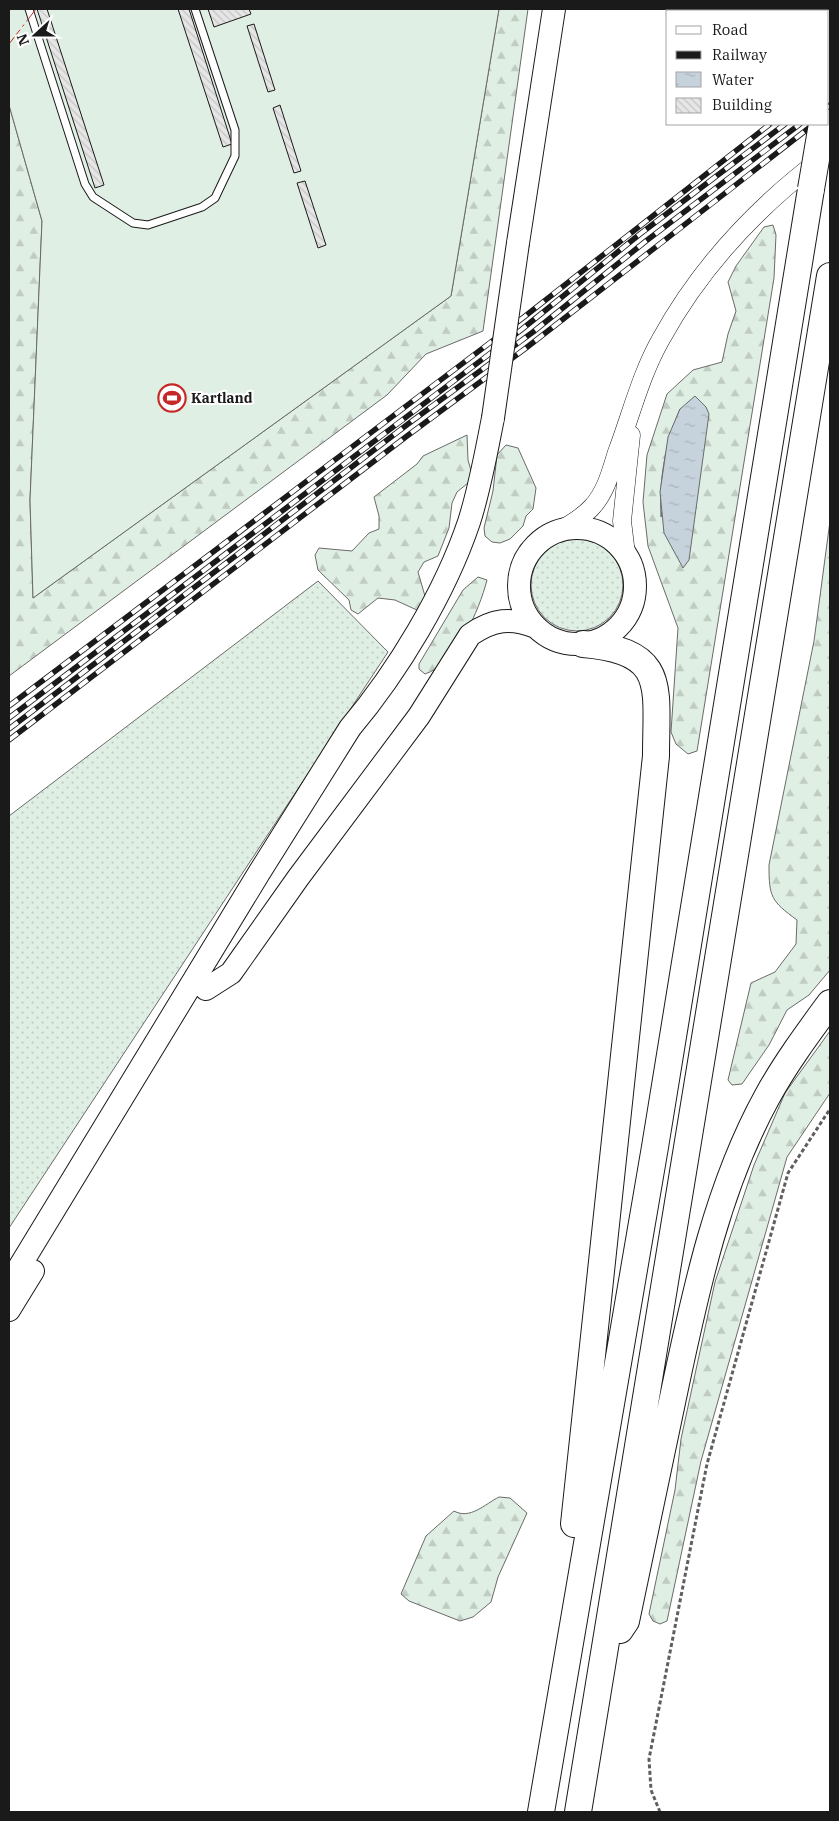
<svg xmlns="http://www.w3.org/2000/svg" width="839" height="1821" viewBox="0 0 839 1821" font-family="'IBM Plex Serif',serif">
	<defs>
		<pattern id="grass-dots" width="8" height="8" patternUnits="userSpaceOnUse" patternTransform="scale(1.25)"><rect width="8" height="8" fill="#e0efe3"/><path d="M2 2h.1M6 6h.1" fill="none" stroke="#c0ccc2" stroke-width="1.8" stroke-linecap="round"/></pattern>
		<pattern id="forest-firs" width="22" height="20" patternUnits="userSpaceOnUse" patternTransform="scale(1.25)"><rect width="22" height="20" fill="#e0efe3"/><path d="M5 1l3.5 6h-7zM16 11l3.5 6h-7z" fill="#c0ccc2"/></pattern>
		<pattern id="water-ripples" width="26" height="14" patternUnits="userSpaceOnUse" patternTransform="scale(1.25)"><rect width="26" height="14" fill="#c6d2dc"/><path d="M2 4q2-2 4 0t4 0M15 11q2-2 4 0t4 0" fill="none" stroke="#aab4bc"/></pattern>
		<pattern id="building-back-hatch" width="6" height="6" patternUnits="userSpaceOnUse" patternTransform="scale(1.25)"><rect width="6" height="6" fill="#e6e6e6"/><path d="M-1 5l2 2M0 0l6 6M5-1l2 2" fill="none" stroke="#c5c5c5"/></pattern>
	</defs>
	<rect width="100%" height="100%" fill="#fff"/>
	<path fill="url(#grass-dots)" stroke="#6a6a6a" d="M531 585a46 46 0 1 1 92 0a46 46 0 1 1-92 0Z
		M318,581L388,652L9,1228V816Z"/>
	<path fill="url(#forest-firs)" stroke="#6a6a6a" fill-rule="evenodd" d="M499,9H528L483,331L426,354L387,395L9,676V105L42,221L30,500L33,598L451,296Z
		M773,225L776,235L774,278L697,751L688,754L676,744L671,732L678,628L648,546L643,502L647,455L667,394L693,370L722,362L728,334L736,311L728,282L736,266L764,227ZM680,409L661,517C659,478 665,445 680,409Z
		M467,435L468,460L472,474L468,483L457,492L452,503L449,528L438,556L424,562L418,572L427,603L419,611L395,600L378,598L358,614L351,610L349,600L318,570L315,555L319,548L352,551L369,533L379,529V516L374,497L417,464L423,456Z
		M506,445L518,448L536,488L533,509L526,516L523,526L510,539L500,543L492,542L485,536L484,528L493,491L497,455Z
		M830,521V970L809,995L787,1010L769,1045L742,1084L732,1085L728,1080L751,983L775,972L796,944L797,920C771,901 769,897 769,865L814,641Z
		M478,577L487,580C479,611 456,664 425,674L419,669V664L463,590Z
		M830,1031V1093L787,1157L701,1461L667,1621L660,1624L653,1621L649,1614L675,1490L681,1439L715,1282L754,1165L785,1093Z
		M499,1497L510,1498L527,1513L498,1577L491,1602L473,1617L460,1621L409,1601L401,1594L426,1536L454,1511C470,1520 485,1504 499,1497Z"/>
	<path fill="#e0efe3" stroke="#6a6a6a" d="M9,9H499L451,296L33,598L30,500L42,221L9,105Z"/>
	<path fill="url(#water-ripples)" stroke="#6a6a6a" d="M695,396L706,407L709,414L689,560L683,568L664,533L660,492L668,437L680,409Z"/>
	<path fill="url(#building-back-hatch)" stroke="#1a1a1a" d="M37,9H47L104,185L95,188Z
		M178,9H189L232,144L223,147Z
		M208,9H249L251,14L214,27Z
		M254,24L275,90L268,92L247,26Z
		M280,105L301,171L294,173L273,108Z
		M305,181L326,245L318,248L297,183Z"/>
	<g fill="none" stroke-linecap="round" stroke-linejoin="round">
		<g stroke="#1a1a1a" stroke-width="9">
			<path id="service" d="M29,9L85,184L93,197L133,223L148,225L202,207L215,198L235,156V130L195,9"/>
		</g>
		<g stroke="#1a1a1a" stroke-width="19">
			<path id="tertiary" d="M555,533C568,526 582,518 592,507C606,492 611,471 617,452C631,415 641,374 661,339C700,268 754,210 818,161
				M626,554L622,521L631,435"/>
		</g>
		<g stroke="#1a1a1a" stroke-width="24">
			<path id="primary" d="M518,243L554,9
				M519 586a58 58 0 1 1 116 0a58 58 0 1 1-116 0Z
				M206,989L231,973L298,878L419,716L470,635C493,619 511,617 536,627
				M9,1284L259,873L350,728C398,671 445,593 469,522C480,488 486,453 493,418
				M9,1310L33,1271"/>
		</g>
		<g stroke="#1a1a1a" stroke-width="28">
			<path id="motorway" d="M574,1524L656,756C656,686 668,651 583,644
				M620,1630L626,1621C642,1543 659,1466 675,1388C696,1289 718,1186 767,1097C785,1064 808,1033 830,1003
				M541,1812L655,1147L811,189
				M578,1812L830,276"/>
		</g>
		<path stroke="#5f5f5f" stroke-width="3" stroke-dasharray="4 2.5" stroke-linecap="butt" d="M660,1812L651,1790L649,1759L707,1464L788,1173L830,1109"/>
		<use href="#service" stroke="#fff" stroke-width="7"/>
		<use href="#tertiary" stroke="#fff" stroke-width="18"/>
		<use href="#primary" stroke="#fff" stroke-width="22"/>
		<use href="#motorway" stroke="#fff" stroke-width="26"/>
		<g stroke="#1a1a1a" stroke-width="5.5">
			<path id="rail" d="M828,80L830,78
				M828,91L830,89
				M828,102L830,100
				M828,113L830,111
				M9,706L524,317L770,124
				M9,718L521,330L640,234L785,124
				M9,729L408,424L533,332L646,241L800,124
				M9,740L407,436L526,348L814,124"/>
		</g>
		<use href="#rail" stroke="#fff" stroke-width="4" stroke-dasharray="11" stroke-linecap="butt"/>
		<g stroke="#1a1a1a" stroke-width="24" stroke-linecap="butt">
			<path id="primary-bridge" d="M493,418L518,243"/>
		</g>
		<g stroke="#1a1a1a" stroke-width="28" stroke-linecap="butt">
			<path id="motorway-bridge" d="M828,87L830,71
				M811,189L822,124"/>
		</g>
		<use href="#primary-bridge" stroke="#fff" stroke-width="22"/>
		<use href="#motorway-bridge" stroke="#fff" stroke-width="26"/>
		<path stroke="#c62828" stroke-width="1" stroke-dasharray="18 4 2.5 4" stroke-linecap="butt" d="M9,44L36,9"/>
	</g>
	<defs>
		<g id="stadium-ring" transform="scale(1.4375)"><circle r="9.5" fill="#fff" stroke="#c62828" stroke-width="1.5"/><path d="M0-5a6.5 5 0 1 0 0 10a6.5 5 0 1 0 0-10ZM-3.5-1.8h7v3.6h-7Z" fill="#c62828"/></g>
	</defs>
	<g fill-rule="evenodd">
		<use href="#stadium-ring" x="172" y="398"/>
	</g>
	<g text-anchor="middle" stroke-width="4" stroke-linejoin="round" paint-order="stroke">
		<g font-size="14" font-weight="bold" fill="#1a1a1a" stroke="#fff" text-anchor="start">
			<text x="191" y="403">Kartland</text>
		</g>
	</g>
	<rect width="839" height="1821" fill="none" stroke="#1a1a1a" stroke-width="20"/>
	<rect x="666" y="10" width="162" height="115" fill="#ffffff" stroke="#a3a3a3"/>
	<rect x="676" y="26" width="25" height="8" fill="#ffffff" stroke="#a3a3a3"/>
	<text x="712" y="35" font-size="15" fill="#1a1a1a">Road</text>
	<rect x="676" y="51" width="25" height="8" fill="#1a1a1a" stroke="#a3a3a3"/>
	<text x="712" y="60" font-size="15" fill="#1a1a1a">Railway</text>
	<rect x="676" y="72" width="25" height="15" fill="url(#water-ripples)" stroke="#a3a3a3"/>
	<text x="712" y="85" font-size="15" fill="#1a1a1a">Water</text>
	<rect x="676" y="98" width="25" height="15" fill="url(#building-back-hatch)" stroke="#a3a3a3"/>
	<text x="712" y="110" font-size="15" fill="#1a1a1a">Building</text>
	<g transform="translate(35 35) rotate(249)" stroke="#ffffff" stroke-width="4" paint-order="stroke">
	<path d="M0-4L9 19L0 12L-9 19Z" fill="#1a1a1a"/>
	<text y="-8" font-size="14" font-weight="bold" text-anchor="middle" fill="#1a1a1a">N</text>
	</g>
</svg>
